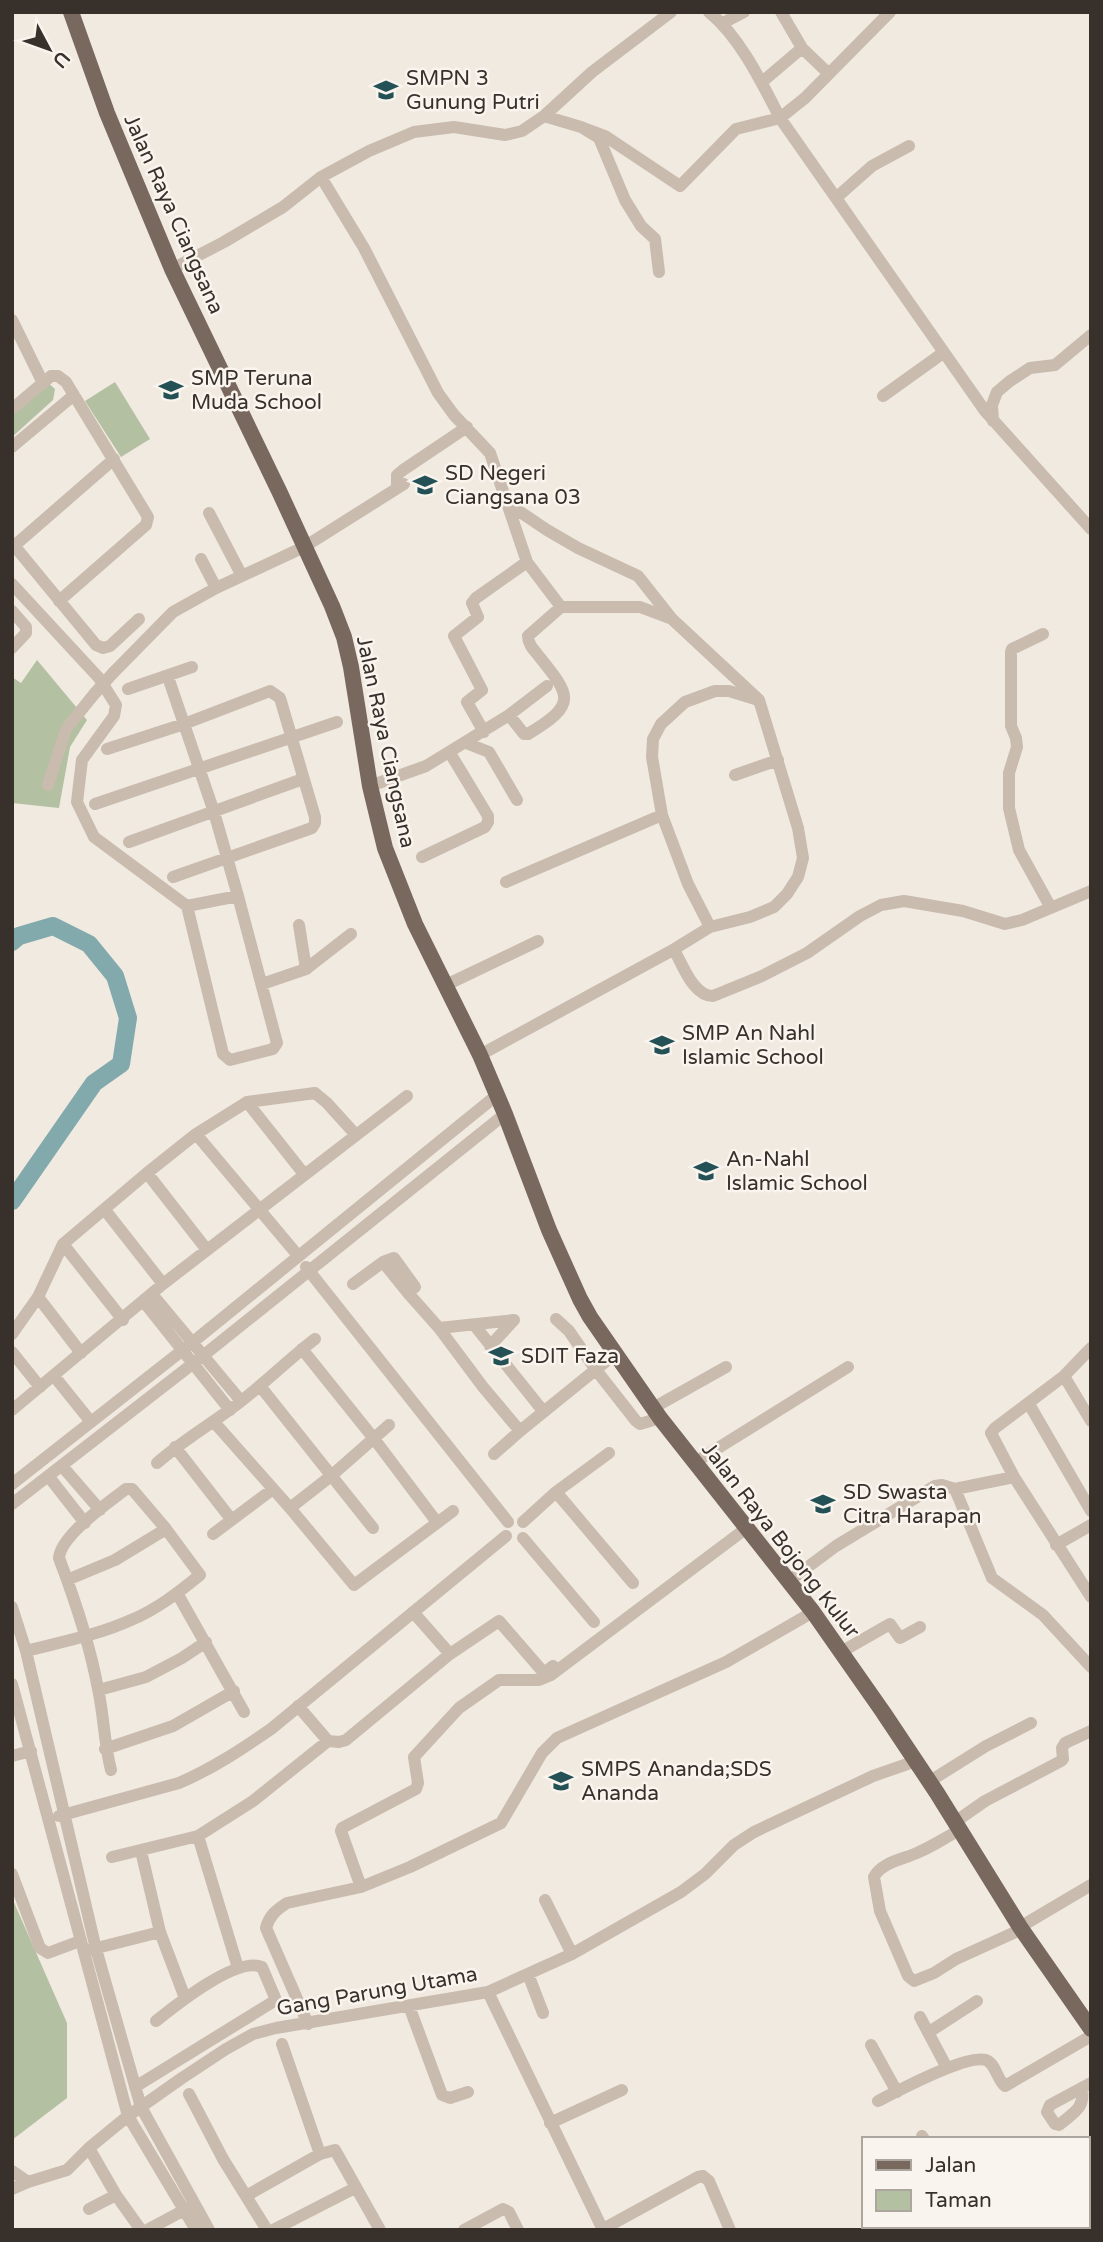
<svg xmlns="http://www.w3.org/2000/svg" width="1103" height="2242" viewBox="0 0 1103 2242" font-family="'Varela Round',sans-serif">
	<rect width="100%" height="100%" fill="#f1eae1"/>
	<path fill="#b4c0a2" d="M46,381L55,389L53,400L12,437V409Z
		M115,382L150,439L121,457L85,401Z
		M37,660L87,720L70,747L59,808L12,803V677L21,683Z
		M12,1898L67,2023V2098L12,2140Z"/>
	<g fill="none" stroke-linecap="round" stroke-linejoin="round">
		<path stroke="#82a9ac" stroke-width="18" d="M12,942L19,936L53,926L89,944L115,976L128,1018L121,1064L94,1083L12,1201"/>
		<path stroke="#c9bbad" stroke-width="12" d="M709,12C740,37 762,83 780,118L985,411L1091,529
			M781,12L802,48
			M723,23L744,12
			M762,82L802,48L828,73
			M544,116L581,127L599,138L625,200L641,226L655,239L659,272
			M581,127L605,136L680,186L736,129L780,118L805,98L890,12
			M321,177L364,248L438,393L454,415L490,453L527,562L561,607
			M837,197L872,166L909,146
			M172,269L224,242L283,207L321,177L369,151L414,132L454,127L505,135L522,131L544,116L592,72L671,12
			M12,320L43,383
			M883,396L943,353
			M12,409L51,376H58L66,382L148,517L146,525L59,601
			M993,421L992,405L997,392L1010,381L1030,368L1055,365L1091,335
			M12,447L74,395
			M397,488V475L403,470L467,427
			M507,503L547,530L578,548L638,576L672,619
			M209,513L242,576
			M12,543L96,645L103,648L110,646L139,619
			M14,546L114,459
			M201,559L216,588
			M12,584L99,678L116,705L114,716L82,760L77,802L94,837L187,906L223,1054L230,1060L273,1049L277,1043L238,896L187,906
			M12,611L26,627V633L12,648
			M1043,634L1012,649L1011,652V726L1016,738L1017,747L1009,773V808L1019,850L1051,908
			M113,673L173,612L216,588L304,547L404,484
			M168,677L214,812L238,896
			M128,689L192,667
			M484,732L467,702L482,690L454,636L478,617L472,603L476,598L527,562
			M466,743L489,752L517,800
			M107,749L184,724L270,691L280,698L315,817V823L312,828L173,877
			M735,775L778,760
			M48,785L66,729L95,693
			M370,786L426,766L509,715L547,686
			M95,804L337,722
			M129,842L303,779
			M422,857L485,827L488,822V816L450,753
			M506,882L662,815
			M710,927L688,884L662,815L652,757L653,739L661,724L685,702L715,691H729L755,699
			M674,950C683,965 693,996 713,996L762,976L807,953L860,916L881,905L904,901L963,911L1005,924L1022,920L1091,891
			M306,969L351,934
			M262,984L306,969L299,925
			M446,985L538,941
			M480,1055L671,951L710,927L750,917L774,907L787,894L798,877L803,858L798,828L759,700L672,619L640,607H561L528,636C528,644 533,649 538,655C571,696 578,704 528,734H524L509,715
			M247,1102L304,1174
			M196,1134L295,1252
			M147,1173L207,1250
			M105,1210L163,1284
			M63,1244L123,1320
			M383,1262L394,1258L415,1287L408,1293
			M306,1267L508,1522
			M353,1284L383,1262L408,1293L439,1328L483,1387L520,1431
			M152,1294L241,1401
			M38,1297L81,1353
			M144,1302L230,1410
			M556,1319L569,1331L596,1370L636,1421L640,1424L660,1418
			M475,1326L543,1411
			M439,1328L514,1320
			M12,1334L38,1297L63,1244L147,1173L196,1134L247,1102L315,1093L327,1103L356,1135
			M490,1346L514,1320
			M1091,1348L1064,1376L995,1428L991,1433L1014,1477L1091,1597
			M302,1349L375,1440L436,1521
			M12,1352L40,1387
			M54,1376L87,1417
			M1064,1376L1091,1421
			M260,1386L373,1528
			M1029,1404L1091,1511
			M653,1408L726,1367
			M12,1410L163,1284L407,1096
			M214,1422L290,1508L354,1585L453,1511
			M175,1447L231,1519
			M494,1454L520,1431L615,1354
			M157,1463C183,1440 213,1423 240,1402C266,1382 289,1359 315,1339
			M694,1463L848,1367
			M62,1466L100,1510
			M49,1477L85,1523
			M12,1484L193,1342L497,1095
			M955,1489L1014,1477
			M556,1492L633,1583
			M12,1504L204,1355L505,1114
			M290,1508L331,1476L389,1425
			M523,1522L556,1492L609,1453
			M213,1534L273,1489
			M523,1538L594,1622
			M1056,1545L1091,1525
			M67,1580L115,1560L166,1529
			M789,1581L836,1546L935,1486L942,1485L955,1489L992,1578L1043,1615L1091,1667
			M177,1593L244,1712
			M12,1607L26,1651L96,1949L141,2107L209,2230
			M413,1612L450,1654
			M26,1651C61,1642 98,1635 131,1620C156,1610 179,1592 200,1575L166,1529L132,1489H126C108,1503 61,1535 59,1558C75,1600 90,1645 98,1689C104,1716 104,1743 111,1770
			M841,1652L890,1624L900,1638L920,1627
			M12,1684L128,2116L196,2230
			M99,1690L146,1677L182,1658L206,1642
			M298,1706L328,1741L339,1742L346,1740L450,1654L499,1621L544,1673L553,1666
			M105,1749L173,1726L234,1691
			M12,1756L31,1751
			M930,1781L986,1746L1031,1723
			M59,1816L179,1783C212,1769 242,1749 271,1729L506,1536
			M955,1822L985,1801L1061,1761L1063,1759L1062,1748L1065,1743L1091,1731
			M960,1830C946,1837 933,1846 919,1852C905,1859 881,1862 874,1877L880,1911L908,1976L914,1981L934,1973L956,1959L1022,1929
			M198,1836L238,1968
			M141,1851L160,1932L185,1998
			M112,1857L198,1836L253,1801L328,1741
			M12,1874L40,1948L48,1953L80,1941
			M361,1887L341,1831L342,1828L416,1789L418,1783L414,1757L459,1708L499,1680H539L551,1675L748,1527
			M545,1900L572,1954
			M1020,1927L1091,1885
			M89,1950L160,1932
			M528,1974L543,2013
			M488,1992L603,2230
			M409,2006L442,2095L450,2098L468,2092
			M920,2017L947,2068
			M308,2024L266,1928C269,1916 276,1910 287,1903L361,1887L410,1867L501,1823L542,1753L557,1738L726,1662L813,1612
			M929,2032L977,2001
			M282,2044L320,2154
			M871,2045L897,2092
			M135,2087L276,2000L262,1967C237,1956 176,2005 156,2021
			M1082,2088C1085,2109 1074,2112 1059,2125L1055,2124L1047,2112L1050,2105L1091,2083
			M189,2094L223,2159L267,2230
			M878,2101C898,2091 966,2054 986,2060C996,2064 997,2080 1005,2086L1091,2036
			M550,2123L622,2090
			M922,2136L924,2139
			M89,2148L116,2195L141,2230
			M1087,2151L1091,2149
			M12,2171L28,2182L67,2170L89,2148L128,2116L182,2078L226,2049L253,2034L276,2028L488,1992L572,1954L681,1892L705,1874L734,1845L754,1832L873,1776L916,1761
			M12,2189L28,2182
			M246,2196L320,2154L335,2150L380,2230
			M1087,2201L1091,2207
			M89,2209L116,2195
			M1002,2226L1004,2230
			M1050,2226L1052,2230
			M603,2229L698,2177L703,2176L709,2181L730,2230
			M147,2230L190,2207
			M273,2230L355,2188
			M464,2230L503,2209L509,2212L518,2230
			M948,2230L954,2226
			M980,2230L985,2226"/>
		<path stroke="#78685e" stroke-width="16" d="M71,12L107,113L172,269L280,493L332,606L344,637L351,667L370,786L385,848L415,924L480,1055L505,1114L549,1230L580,1299L590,1317L660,1418L813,1612L883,1712L937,1793L1020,1927L1091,2029"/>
		<path stroke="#c9bbad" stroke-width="12" d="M95,693L113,673"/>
	</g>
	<defs>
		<g id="school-bare" transform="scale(1.89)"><path d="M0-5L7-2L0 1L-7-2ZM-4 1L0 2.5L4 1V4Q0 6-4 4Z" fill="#245156" stroke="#f9f4ed" stroke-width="2.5" paint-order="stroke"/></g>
	</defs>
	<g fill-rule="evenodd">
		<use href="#school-bare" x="386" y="90"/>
		<use href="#school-bare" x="171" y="390"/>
		<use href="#school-bare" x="425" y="485"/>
		<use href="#school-bare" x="662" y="1045"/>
		<use href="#school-bare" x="706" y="1171"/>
		<use href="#school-bare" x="501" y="1356"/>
		<use href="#school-bare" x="823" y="1504"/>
		<use href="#school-bare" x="561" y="1781"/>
	</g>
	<g text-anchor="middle" stroke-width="5" stroke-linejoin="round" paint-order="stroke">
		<g font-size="21" fill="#38302b" stroke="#f9f4ed" text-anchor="start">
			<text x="406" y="85">SMPN 3<tspan x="406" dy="24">Gunung Putri</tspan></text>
			<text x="191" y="385">SMP Teruna<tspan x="191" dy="24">Muda School</tspan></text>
			<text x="445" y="480">SD Negeri<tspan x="445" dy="24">Ciangsana 03</tspan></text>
			<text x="682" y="1040">SMP An Nahl<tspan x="682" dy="24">Islamic School</tspan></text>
			<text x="726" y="1166">An-Nahl<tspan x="726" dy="24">Islamic School</tspan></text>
			<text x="521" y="1363">SDIT Faza</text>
			<text x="843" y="1499">SD Swasta<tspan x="843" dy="24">Citra Harapan</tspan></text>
			<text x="581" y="1776">SMPS Ananda;SDS<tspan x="581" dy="24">Ananda</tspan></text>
		</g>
		<g font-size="21" fill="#38302b" stroke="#f9f4ed">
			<text transform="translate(174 214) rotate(66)" y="7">Jalan Raya Ciangsana</text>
			<text transform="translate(386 742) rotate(78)" y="7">Jalan Raya Ciangsana</text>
			<text transform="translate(781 1540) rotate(52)" y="7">Jalan Raya Bojong Kulur</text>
			<text transform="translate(377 1991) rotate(-10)" y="7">Gang Parung Utama</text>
		</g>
	</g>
	<rect width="1103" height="2242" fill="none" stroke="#38302b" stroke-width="28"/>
	<rect x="862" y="2137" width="228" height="91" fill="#f9f4ed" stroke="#aca69f" stroke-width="2"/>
	<rect x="876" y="2160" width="35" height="10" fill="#78685e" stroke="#aca69f" stroke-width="2"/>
	<text x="925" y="2172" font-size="21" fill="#38302b">Jalan</text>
	<rect x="876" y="2190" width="35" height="21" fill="#b4c0a2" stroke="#aca69f" stroke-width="2"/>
	<text x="925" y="2207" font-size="21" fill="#38302b">Taman</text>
	<g transform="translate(49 49) rotate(131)" stroke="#f9f4ed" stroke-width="5" paint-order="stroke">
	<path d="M0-5L12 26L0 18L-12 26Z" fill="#38302b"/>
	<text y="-10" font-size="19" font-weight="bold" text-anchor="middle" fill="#38302b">U</text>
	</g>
</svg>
